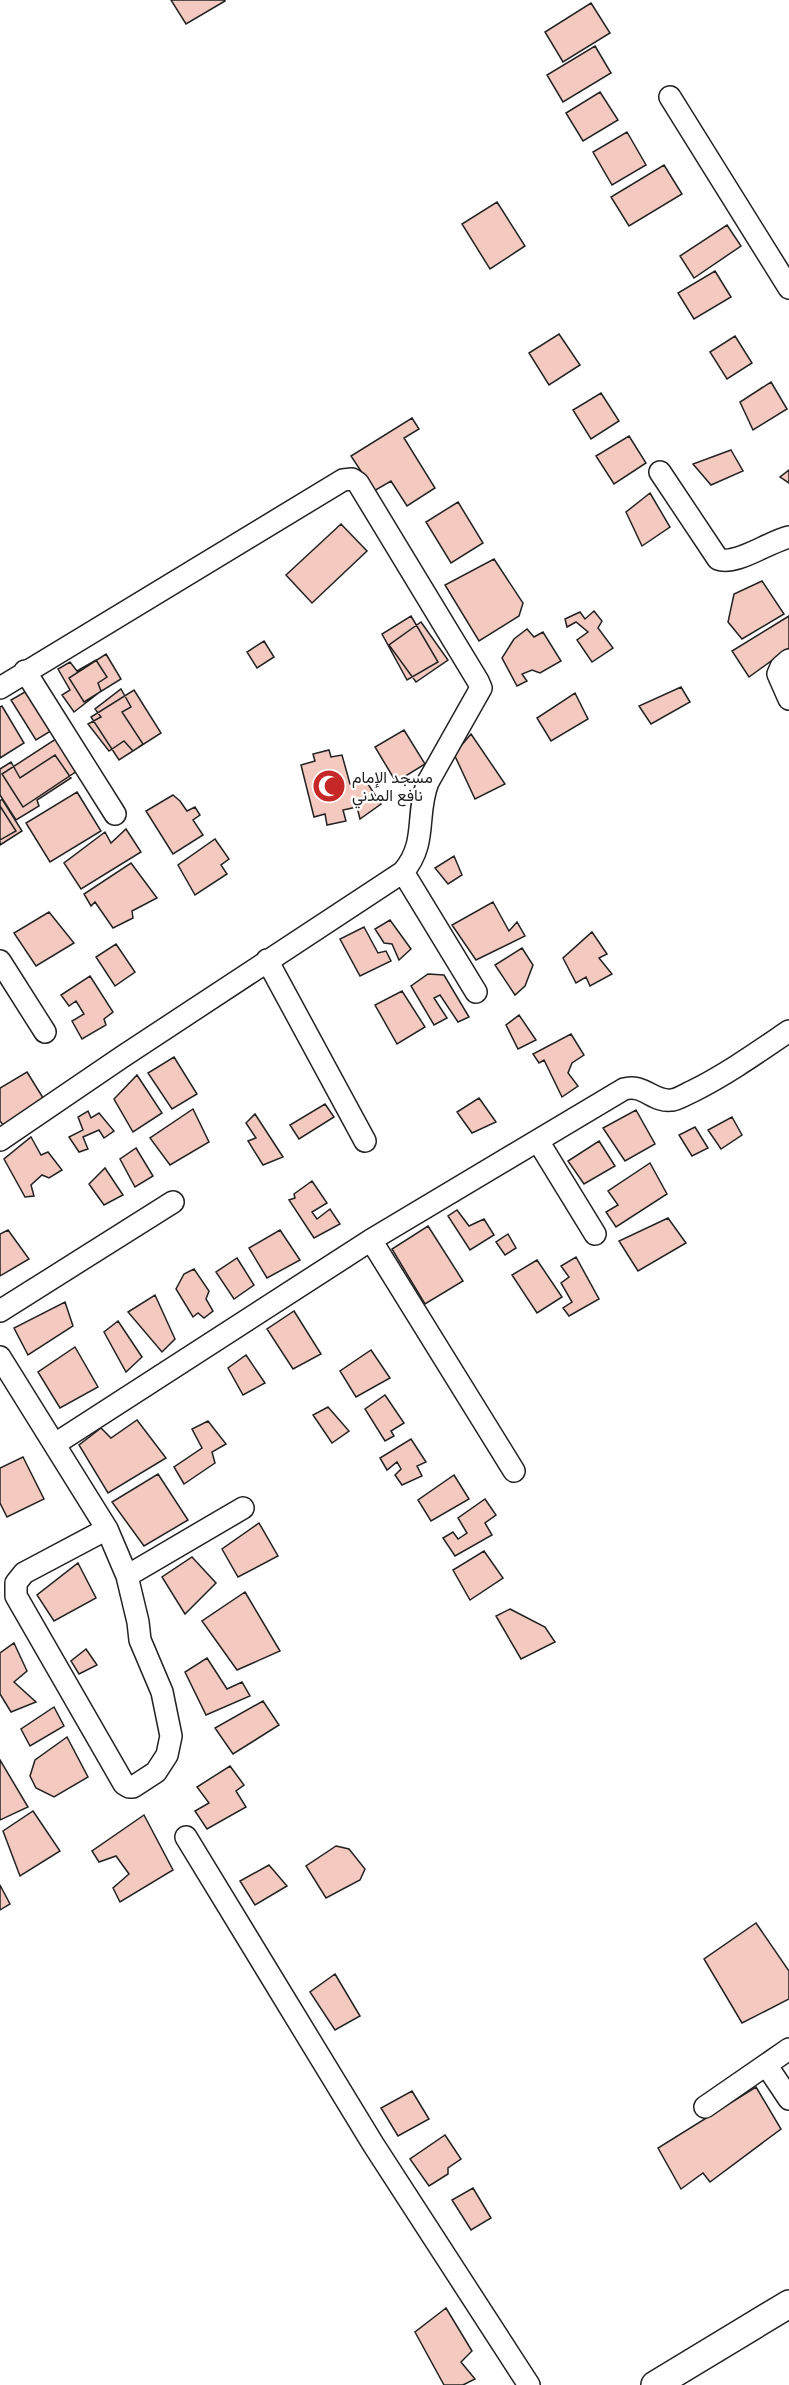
<svg xmlns="http://www.w3.org/2000/svg" width="789" height="2385" viewBox="0 0 789 2385" font-family="Mulish,Vazirmatn,sans-serif">
	<rect width="100%" height="100%" fill="#fff"/>
	<path fill="#f3c9c0" stroke="#222" stroke-width="1.5" d="M171,0H225V1L186,24Z
		M591,3L610,33L563,62L545,32Z
		M595,46L611,73L563,102L547,75Z
		M600,92L618,120L583,141L566,113Z
		M627,132L646,165L612,185L593,152Z
		M664,165L682,194L629,226L611,197Z
		M497,202L525,246L490,269L462,224Z
		M727,225L741,246L694,278L680,256Z
		M715,271L731,297L694,319L678,293Z
		M559,334L580,365L549,385L529,353Z
		M735,336L752,363L727,379L710,352Z
		M771,382L787,409L753,430L740,402Z
		M601,393L619,421L591,439L573,410Z
		M412,418L419,429L404,438L435,488L407,506L391,481L374,491L351,456Z
		M629,436L646,463L614,484L596,456Z
		M731,450L743,471L711,485L693,464Z
		M789,470V483L780,477Z
		M650,493L670,527L642,546L626,512Z
		M458,502L483,543L451,563L426,522Z
		M341,524L367,551L312,603L286,575Z
		M494,559L523,603L519,616L479,641L445,585Z
		M762,581L784,614L742,639L728,622L734,594Z
		M594,611L602,621L598,628L613,648L592,662L577,640L588,632L576,622L567,627L565,619L580,612L585,619Z
		M411,616L438,662L407,680L382,634Z
		M789,616V648L749,677L732,651Z
		M421,622L448,660L416,682L389,645Z
		M527,629L534,637L543,632L561,661L540,673L532,670L522,674L527,681L517,686L502,658L514,639Z
		M264,641L274,657L257,668L247,652Z
		M106,654L121,679L84,702L69,678Z
		M96,660L107,677L98,683L101,691L74,712L62,695L70,690L58,669L70,662L77,671Z
		M681,687L690,702L651,724L639,706Z
		M30,689L54,729L36,740L11,700Z
		M121,689L131,707L122,712L143,744L133,751L124,741L109,751L88,724L101,717L95,709Z
		M134,690L161,733L119,760L91,717Z
		M575,693L588,719L551,741L537,718Z
		M2,706L24,743L0,758V707Z
		M404,730L425,764L396,782L375,747Z
		M65,733L86,765L23,807L2,774Z
		M471,734L505,784L475,799L454,754Z
		M329,750L331,757L342,755L350,784L366,781L381,804L360,819L357,807L343,810L346,821L327,825L325,814L314,817L301,765L315,761L313,754Z
		M55,755L71,778L37,800L39,806L16,820L0,795V769L11,762L20,778Z
		M77,792L101,831L50,862L26,823Z
		M173,795L180,801L187,811L195,807L200,815L193,820L203,835L173,854L146,811Z
		M2,799L22,831L0,845V801Z
		M0,806L16,831L0,840Z
		M126,829L141,852L81,889L64,863L105,832L111,843Z
		M215,839L229,859L221,865L227,874L195,895L178,865Z
		M454,856L462,875L448,884L435,868Z
		M131,863L157,898L132,911L133,918L113,928L95,902L91,906L84,894Z
		M493,902L509,931L517,922L525,936L476,960L452,925Z
		M49,912L74,943L36,966L14,933Z
		M390,920L411,949L399,960L392,944L384,943L375,929Z
		M364,927L378,953L386,951L391,961L360,976L340,939Z
		M592,932L607,954L599,958L612,974L590,986L586,977L576,983L563,958Z
		M116,944L135,972L115,986L96,957Z
		M522,948L533,965L525,986L515,995L495,965Z
		M428,974L444,975L469,1017L458,1022L440,995L434,998L447,1018L434,1025L411,986Z
		M90,976L113,1012L104,1019L106,1025L82,1039L72,1021L84,1014L76,1001L69,1006L61,995Z
		M402,991L425,1027L397,1044L375,1005Z
		M519,1015L536,1040L518,1049L506,1025Z
		M571,1034L584,1055L572,1063L568,1073L578,1086L562,1097L544,1060L539,1063L533,1054Z
		M174,1057L197,1094L172,1109L148,1073Z
		M27,1072L45,1101L4,1126L0,1121V1088Z
		M137,1075L162,1113L133,1132L114,1099Z
		M479,1098L496,1122L472,1133L457,1112Z
		M325,1104L334,1117L299,1139L290,1125Z
		M193,1109L209,1142L170,1165L150,1138Z
		M636,1110L655,1144L625,1161L603,1128Z
		M88,1111L91,1118L99,1113L114,1131L104,1138L99,1130L83,1137L88,1149L79,1152L69,1137L83,1130L78,1117Z
		M255,1114L283,1157L263,1165L248,1141L256,1138L246,1123Z
		M732,1117L742,1135L721,1149L708,1130Z
		M695,1127L708,1148L692,1156L679,1135Z
		M31,1137L41,1155L48,1152L62,1170L49,1178L42,1175L31,1185L34,1196L25,1197L4,1159Z
		M599,1141L615,1166L584,1184L568,1161Z
		M136,1148L153,1176L135,1187L120,1159Z
		M650,1163L667,1194L616,1227L606,1212L618,1205L608,1191Z
		M105,1168L123,1195L104,1205L89,1184Z
		M312,1181L327,1203L312,1212L317,1219L330,1209L340,1224L314,1238L289,1200L295,1198L294,1194Z
		M457,1210L469,1226L484,1219L494,1235L470,1250L448,1216Z
		M668,1218L686,1243L638,1271L619,1241Z
		M428,1226L463,1281L425,1304L392,1249Z
		M8,1230L29,1259L0,1276V1234Z
		M280,1230L300,1260L267,1278L249,1248Z
		M508,1234L516,1248L505,1255L496,1242Z
		M576,1257L599,1299L569,1316L563,1308L572,1302L561,1283L569,1277L561,1266Z
		M237,1258L254,1285L234,1299L216,1272Z
		M537,1260L562,1297L537,1313L512,1275Z
		M194,1269L209,1291L206,1299L213,1311L204,1318L198,1313L193,1317L176,1289L184,1274Z
		M155,1295L175,1339L162,1352L128,1312Z
		M65,1302L73,1326L28,1355L14,1328Z
		M294,1311L321,1354L293,1369L267,1329Z
		M118,1321L142,1357L126,1372L104,1332Z
		M75,1347L98,1387L60,1408L38,1372Z
		M371,1350L390,1378L356,1397L340,1371Z
		M246,1355L265,1383L243,1395L228,1368Z
		M385,1395L404,1423L391,1431L394,1436L385,1441L365,1409Z
		M328,1407L349,1431L332,1443L313,1415Z
		M137,1420L166,1458L108,1493L79,1445L101,1428L111,1438Z
		M208,1421L226,1444L212,1452L215,1463L184,1484L174,1467L202,1448L192,1429Z
		M411,1439L426,1462L417,1466L422,1476L402,1485L395,1475L401,1469L397,1462L387,1470L380,1458Z
		M23,1457L44,1499L7,1517L0,1503V1468Z
		M158,1474L188,1520L144,1546L112,1502Z
		M454,1475L469,1499L431,1521L418,1500Z
		M485,1499L496,1515L485,1523L492,1535L455,1556L443,1538L453,1532L458,1539L467,1533L458,1518Z
		M259,1523L278,1556L238,1577L222,1549Z
		M484,1551L503,1578L470,1600L453,1570Z
		M192,1557L216,1583L185,1614L162,1577Z
		M78,1563L96,1598L54,1621L37,1595Z
		M245,1592L280,1651L237,1670L202,1621Z
		M510,1609L545,1627L555,1642L521,1659L496,1616Z
		M14,1643L27,1671L14,1682L36,1702L11,1712L0,1694V1653Z
		M86,1649L97,1665L79,1674L71,1661Z
		M207,1658L227,1689L242,1682L250,1696L206,1715L185,1672Z
		M263,1701L279,1725L233,1754L215,1728Z
		M54,1707L64,1726L30,1746L21,1729Z
		M67,1737L88,1777L54,1797L36,1788L30,1776L35,1760Z
		M0,1760L28,1807L0,1820Z
		M230,1766L244,1785L236,1791L246,1807L207,1829L195,1811L209,1803L197,1787Z
		M33,1811L60,1851L20,1876L3,1831Z
		M144,1815L173,1870L120,1902L113,1888L129,1874L116,1856L99,1862L92,1851Z
		M336,1846L349,1849L365,1869L360,1880L326,1898L306,1866Z
		M269,1865L287,1886L255,1905L240,1881Z
		M0,1885L10,1904L0,1910Z
		M756,1923L789,1971V1999L742,2023L704,1959Z
		M335,1974L360,2016L335,2030L310,1992Z
		M756,2087L781,2129L710,2182L703,2173L681,2189L658,2148Z
		M412,2091L429,2119L398,2136L381,2108Z
		M445,2135L461,2159L448,2168V2174L429,2186L410,2159Z
		M473,2188L491,2218L471,2230L452,2200Z
		M446,2308L472,2351L461,2362L475,2379L463,2385H444L415,2332Z"/>
	<g fill="none" stroke-linecap="round" stroke-linejoin="round">
		<g stroke="#222" stroke-width="24">
			<path id="minor" d="M670,97L789,288
				M660,472L718,559C736,566 768,542 789,537
				M789,660L781,667L778,674L789,699
				M25,671L115,814
				M0,688L343,480L352,479L358,483L478,681L481,688L428,782C415,815 428,843 403,872L122,1057L0,1140
				M403,872L476,992
				M267,960L365,1141
				M0,961L45,1032
				M538,1141L595,1234
				M371,1240L514,1471
				M0,1311L173,1202
				M0,1357L107,1529L127,1576L138,1622L140,1640L162,1692L171,1736L167,1755L156,1772L133,1787H129L124,1784L16,1596V1583L24,1573L107,1529
				M55,1444L371,1240L624,1089C643,1083 654,1103 672,1100C679,1099 686,1094 693,1091C727,1074 758,1052 789,1031
				M127,1576L243,1508
				M186,1837L373,2144L529,2385
				M767,2066L789,2099
				M705,2107L789,2049"/>
		</g>
		<g stroke="#222" stroke-width="30">
			<path id="major" d="M655,2385L789,2304"/>
		</g>
		<use href="#minor" stroke="#fff" stroke-width="21"/>
		<use href="#major" stroke="#fff" stroke-width="27"/>
	</g>
	<defs>
		<g id="mosque-disc" transform="scale(1.725)"><circle r="9.5" fill="#c62828" stroke="#fff"/><path d="M3.5-4.9A6 6 0 1 0 3.5 4.9A5 5 0 1 1 3.5-4.9Z" fill="#fff"/></g>
	</defs>
	<g fill-rule="evenodd">
		<use href="#mosque-disc" x="329" y="786"/>
	</g>
	<g text-anchor="middle" stroke-width="4.5" stroke-linejoin="round" paint-order="stroke">
		<g font-size="16" fill="#222" stroke="#fff" text-anchor="start">
			<text x="352" y="783">مسجد الإمام<tspan x="352" dy="18">نافع المدني</tspan></text>
		</g>
	</g>
</svg>
